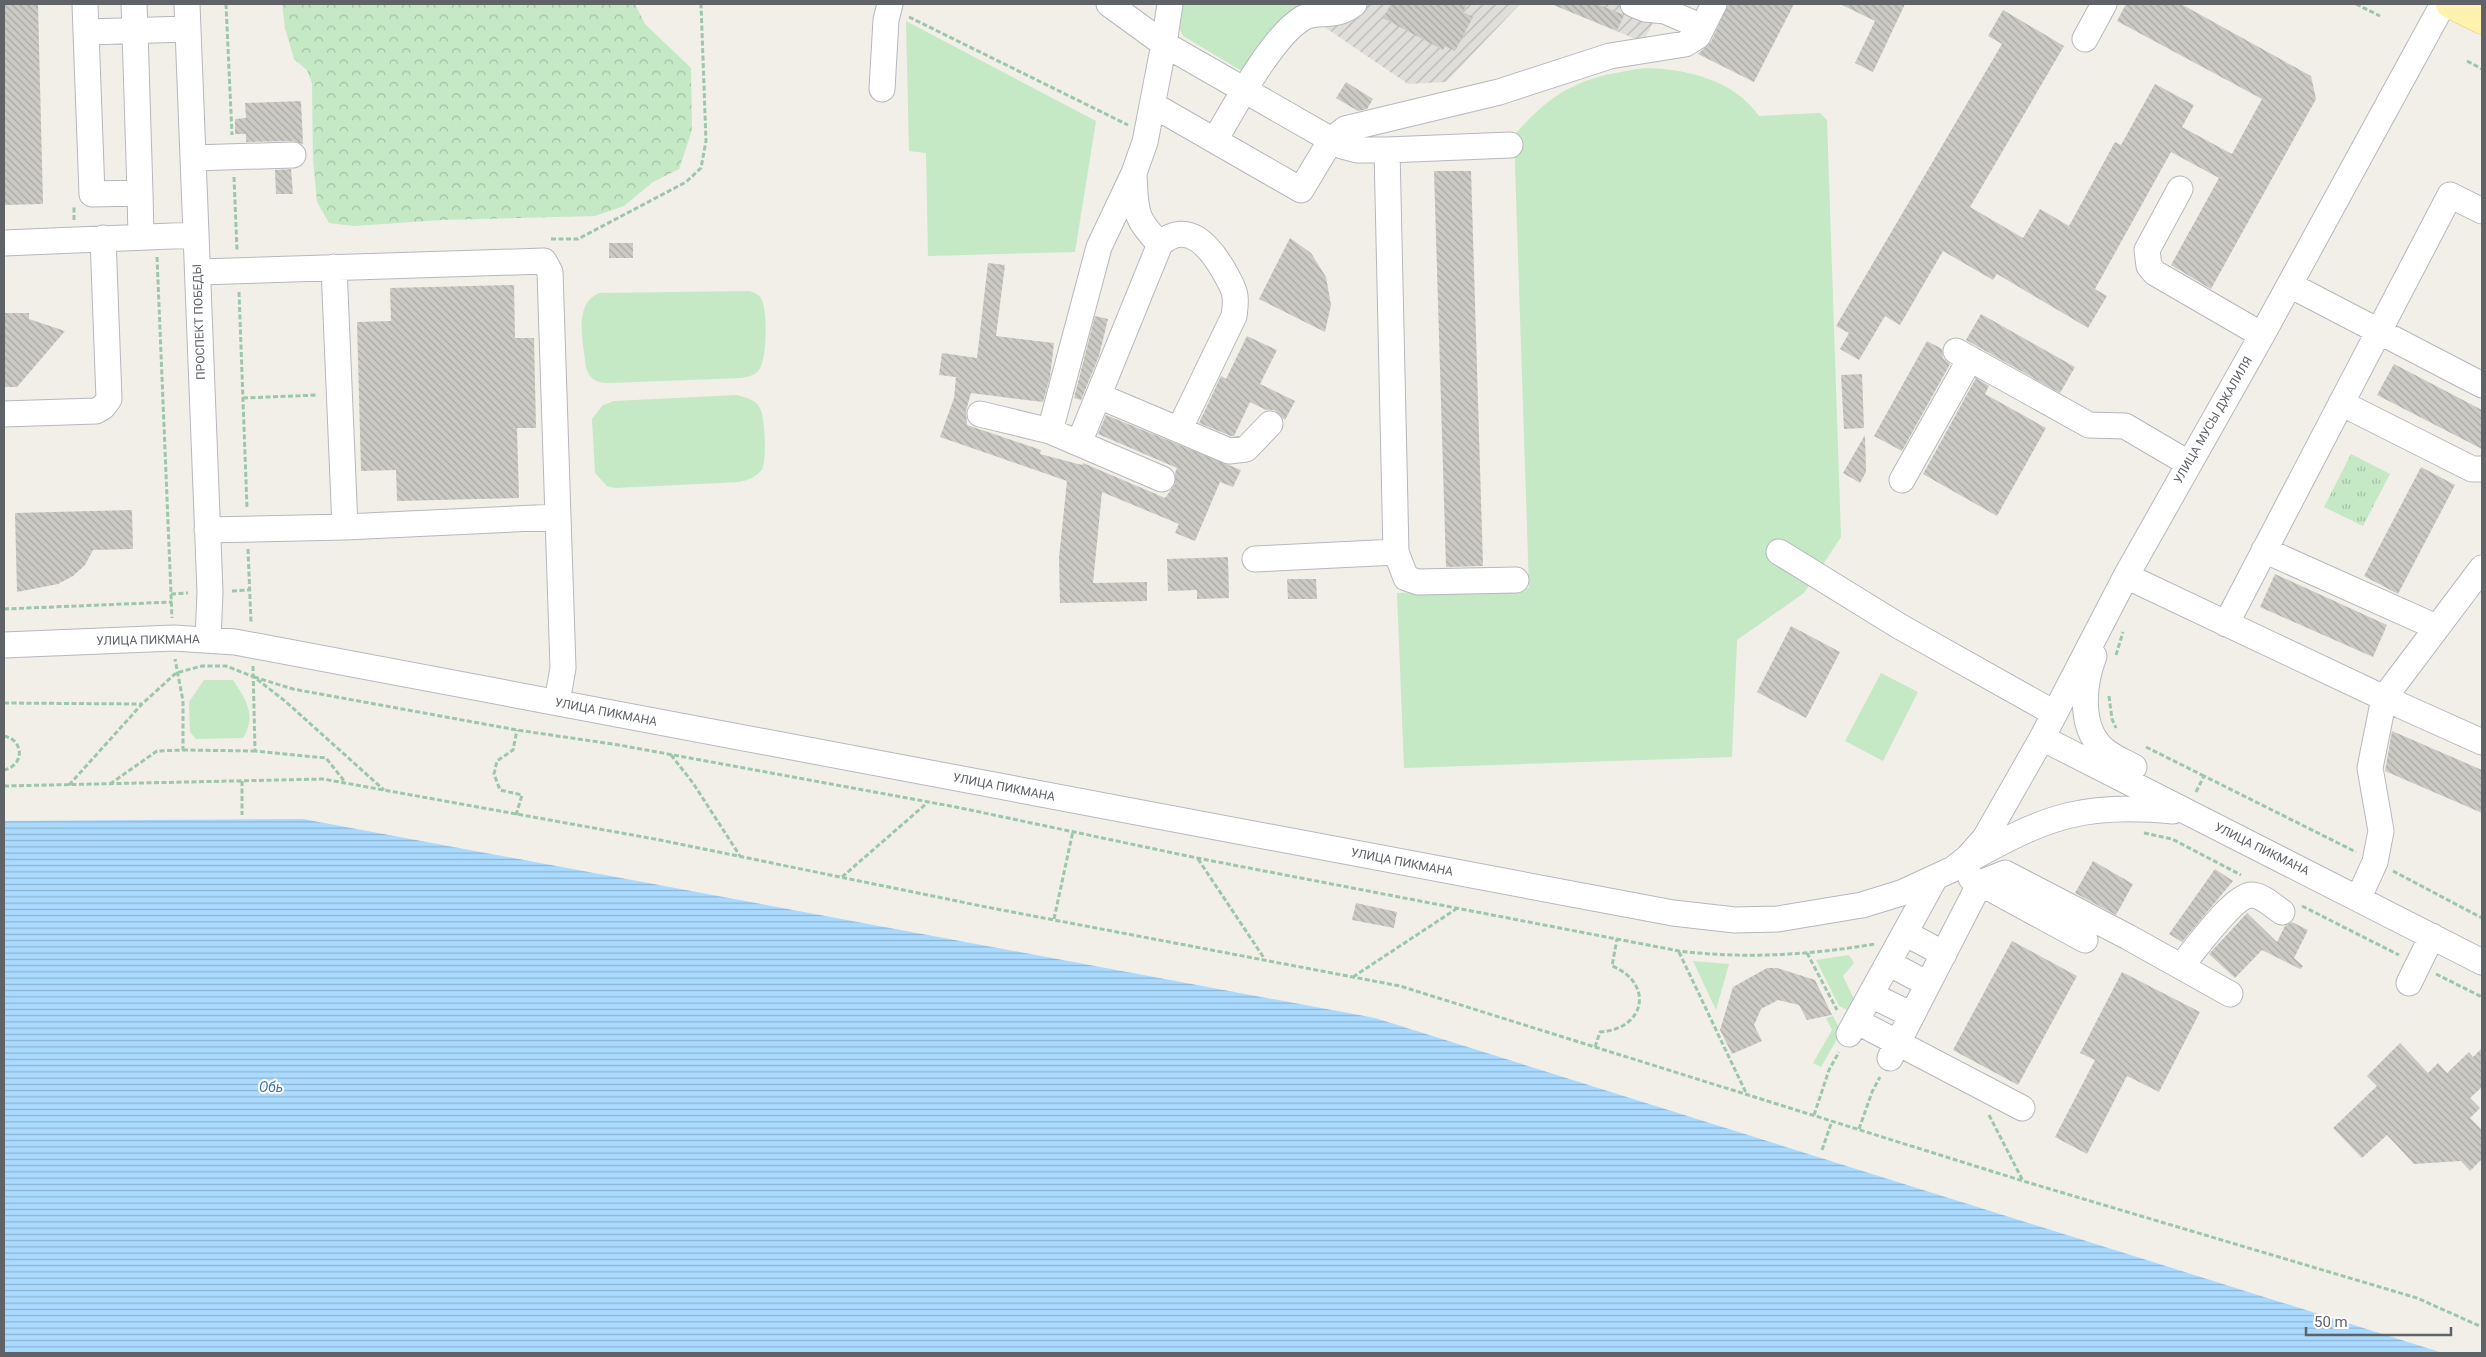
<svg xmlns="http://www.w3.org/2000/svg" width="2486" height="1357" viewBox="0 0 2486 1357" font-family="Roboto,sans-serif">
	<defs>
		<pattern id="industrial-furrows" width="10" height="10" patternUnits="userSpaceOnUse" patternTransform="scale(1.25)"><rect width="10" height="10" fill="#e0deda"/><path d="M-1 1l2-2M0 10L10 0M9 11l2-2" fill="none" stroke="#b9b8b5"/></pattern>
		<pattern id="forest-crowns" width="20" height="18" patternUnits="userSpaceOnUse" patternTransform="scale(1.25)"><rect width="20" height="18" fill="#c5e8c5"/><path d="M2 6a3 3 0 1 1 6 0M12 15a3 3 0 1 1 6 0" fill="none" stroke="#a3c0a4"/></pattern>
		<pattern id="park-tufts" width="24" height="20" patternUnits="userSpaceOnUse" patternTransform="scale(1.25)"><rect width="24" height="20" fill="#c5e8c5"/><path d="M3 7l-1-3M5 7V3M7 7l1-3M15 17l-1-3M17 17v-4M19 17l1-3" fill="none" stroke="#a3c0a4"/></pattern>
		<pattern id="water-rules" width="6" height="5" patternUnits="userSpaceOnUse" patternTransform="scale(1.25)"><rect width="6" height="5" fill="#aadaff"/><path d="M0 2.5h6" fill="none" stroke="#8eb4d2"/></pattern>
		<pattern id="building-back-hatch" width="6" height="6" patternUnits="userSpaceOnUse" patternTransform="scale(1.25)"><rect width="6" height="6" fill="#cccac5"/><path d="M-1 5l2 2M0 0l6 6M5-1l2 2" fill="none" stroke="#a9a8a4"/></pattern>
	</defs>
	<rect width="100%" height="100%" fill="#f1efe8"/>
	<path fill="url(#industrial-furrows)" d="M1326,4H1520L1446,82L1408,84L1317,22Z
		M1551,4H1663L1643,42Z"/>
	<path fill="#c5e8c5" d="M1183,4H1311L1246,69L1240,70L1183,36L1180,29Z
		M906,21L1096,121L1075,252L928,256L926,153L909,151Z
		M1645,68C1687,69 1734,80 1759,116L1820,113L1827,120L1841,537L1804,593L1737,640L1732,757L1404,768L1397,593L1529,588L1514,135C1557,87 1582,77 1645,68Z
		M749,291C756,293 761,295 763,303C767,316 767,359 759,370C754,376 749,376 742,378L609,383C596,383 590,379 586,368C584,344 572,305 599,293Z
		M737,395C746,398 755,399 760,408C765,417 767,460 762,469C757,477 748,480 739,482L615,488L607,486L595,473L592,419L603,405L614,401Z
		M1881,673L1918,692L1883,761L1845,741Z
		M204,680H233C246,699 257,716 243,738L196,739L190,732L189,702Z
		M1849,955L1854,963L1843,976L1856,1003L1851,1012L1839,1006L1816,960Z
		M1693,961L1729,964L1716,1010Z
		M1833,1016L1841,1032L1821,1067L1813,1063L1832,1030L1826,1018Z"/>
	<path fill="url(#forest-crowns)" d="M282,4H635L645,24L691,68L692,130L679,169L653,182L624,206L595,216L442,220L354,226L329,223L317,202L313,160L312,83L307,70L294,59L285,28Z"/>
	<path fill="url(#park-tufts)" d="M2351,454L2390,474L2363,526L2324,507Z"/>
	<path fill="url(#water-rules)" d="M303,819L1375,1018L2443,1353H4V821Z"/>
	<path fill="url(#building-back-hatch)" d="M4,4H38L43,204L4,205Z
		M1391,4H1467L1463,12L1473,17L1455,51L1445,46L1443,50L1383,18Z
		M1551,4H1597L1624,15L1617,31Z
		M1728,4H1794L1754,82L1698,54L1711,42Z
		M1840,4H1905L1873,72L1855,63L1875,21Z
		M2126,4H2181L2311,76L2316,99L2211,289L2171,265L2219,178L2171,152L2095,289L2107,296L2088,328L1997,274L1993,280L1943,251L1900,325L1885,316L1859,360L1840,349L1849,333L1836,326L2002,44L1988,36L2003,10L2064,46L1970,207L2023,238L2040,209L2069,226L2115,142L2121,145L2155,84L2194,105L2182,127L2232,154L2262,99L2117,21Z
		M1346,82L1373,99L1367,109L1358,111L1336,98Z
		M301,101L303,144L293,141L246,142V134H235V119L246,118L245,103Z
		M291,169L293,194H276L275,170Z
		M1434,171H1471L1483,566L1446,567Z
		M1290,238L1311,253L1326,277L1331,305L1325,332L1259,299Z
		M609,243H633V258H609Z
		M988,263L1005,265L996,336L1054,343L1050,377L1043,402L971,393L966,411L967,425L1041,450L1040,454L1082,465L1083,463L1165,498L1175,484V473L1177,468L1098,434L1106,415L1241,470L1233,487L1220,482L1195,541L1175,533L1179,524L1102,492L1093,583L1147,582V601L1060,603L1059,558L1067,481L940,437L954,398L956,377L939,375L942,353L977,358Z
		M514,285L515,338H534L536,428H517L519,498L397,501L396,470L361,471L357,322L391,321L390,288Z
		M4,313H29V319L65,331L17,387H4Z
		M1981,314L2075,367L2060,393L1966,340Z
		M1095,316L1108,319L1099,356L1081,400L1074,398Z
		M1247,336L1277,350L1260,384L1295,401L1285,420L1274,410H1266L1250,402L1234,436H1231L1199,423L1221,376L1226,379Z
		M1927,341L1942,349L1943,358L1950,364L1902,451L1874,436Z
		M2394,364L2482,410V449L2377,395Z
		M1862,374L1864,428L1844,429L1841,375Z
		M1976,378L1989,386L1985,394L2046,428L1997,516L1923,474Z
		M1865,435L1866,472L1860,483L1843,473Z
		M2421,467L2455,485L2398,594L2364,576Z
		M132,510L133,549L93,550L85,565L73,576L58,584L17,592L15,513Z
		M1228,557L1229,598L1197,599V590L1168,591L1167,559Z
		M2275,574L2387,625L2373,657L2260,607Z
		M1287,579H1316L1317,599H1288Z
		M1791,626L1840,652L1806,718L1757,692Z
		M2392,731L2482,770V813L2385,771Z
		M2093,861L2133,884L2116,915L2075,893Z
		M2215,869L2233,881L2182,942L2169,934Z
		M1356,903L1397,912L1394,928L1352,920Z
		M2247,913L2277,942L2285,926L2292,922L2308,930L2294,958L2303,966L2300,969L2262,950L2235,978L2209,954Z
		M2012,941L2077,976L2018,1085L1953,1050Z
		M1767,968H1777L1815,980L1832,1015L1807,1020L1799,1005L1778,1000L1761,1009L1754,1025L1762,1041L1732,1054L1720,1030L1733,987Z
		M2122,972L2200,1012L2159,1092L2127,1076L2087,1154L2055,1137L2095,1060L2080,1053Z
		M2400,1043L2428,1073L2438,1063L2447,1073L2469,1052L2473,1057L2482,1048V1087L2470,1098L2480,1108L2470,1118L2482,1130V1159L2470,1171L2461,1161L2414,1164L2387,1135L2362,1158L2333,1128L2377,1086L2367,1076Z"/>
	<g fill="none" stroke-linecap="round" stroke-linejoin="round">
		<g stroke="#b5b8bc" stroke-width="27">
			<path id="minor" d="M85,4L86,32
				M134,4L135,31L140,193L92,194L86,32C120,31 154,30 188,29
				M187,4L210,592L208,639
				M1109,4L1164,44L1145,142L1134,173L1099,247L1050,431L1162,479
				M1170,4L1164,44L1342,146L1357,150H1387L1510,145
				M1633,4L1645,9L1665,11L1702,27
				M2085,39L2104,4
				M882,89L886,20L890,4
				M1153,105L1301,190L1331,140L1345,129L1499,92L1610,56L1685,44L1698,36L1714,4
				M1215,140C1234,108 1272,36 1303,18C1319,9 1333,20 1354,4
				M193,158L293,155
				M1134,176C1136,211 1134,218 1160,244
				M2180,189L2147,250L2149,266L2155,273L2262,335
				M140,193L141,237
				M4,243L196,235
				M334,267L345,527
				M198,272L544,261L550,272L558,517L345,527L207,530
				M2290,285L2482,385
				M1956,351L2089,425L2125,426L2188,463
				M1099,396L1229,451L1246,449L1270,424
				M2341,403L2472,469H2482
				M4,414L96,411L103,407L109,399L103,238
				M980,414L1050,431
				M1079,443L1160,244C1188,219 1210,247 1224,271C1228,279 1234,287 1235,296C1236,303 1235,309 1234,316L1179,430
				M1902,480L1970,359
				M2264,550L2436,627
				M1396,552L1406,578L1418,582L1516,580
				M1779,552L1899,626L2054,713
				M1255,559L1396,552L1387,150
				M2126,576L2384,698L2482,568
				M2226,624L2450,195L2482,211
				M4,645L174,638L235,642L1673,913L1735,920L1778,919L1862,905L1901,893L1953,869L1967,858L1985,838L2042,738L2126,576L2262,335L2443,4
				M2094,656C2083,685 2078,731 2107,752C2115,758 2125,762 2134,767
				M557,702L563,668L558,517
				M2042,738L2482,962
				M1974,857C2049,815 2087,803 2173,811
				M1971,878L2085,940
				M2359,897L2375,862L2381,831L2370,768L2384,698L2482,742
				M1905,933L1944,954
				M1888,963L1928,984
				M2181,966C2194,951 2233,896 2251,895C2262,895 2273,906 2282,912
				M2409,983L2432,936
				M1871,995L1912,1015
				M1856,1021L2022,1108
				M1849,1034L1935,878
				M1890,1058L1980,883L2005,873L2128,937L2230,994"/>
		</g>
		<g stroke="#f2c960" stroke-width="29">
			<path id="major" d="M2450,4L2482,20"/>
		</g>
		<path stroke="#9cc7a9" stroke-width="3" stroke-dasharray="5 2.5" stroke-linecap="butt" d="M226,4L232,135
			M2356,4L2380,16
			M909,17L1128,125
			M2467,61L2482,69
			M234,177L237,250
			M74,220V206
			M551,239H578L686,182L701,168L706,141L701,4
			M157,257L172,618
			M239,292L247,508
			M243,398L318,395
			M248,549L251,623
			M232,591L249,590
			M171,594L188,593
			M4,609L172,602
			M2116,655L2123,632
			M253,666L255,751L326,758L345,782
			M254,677L293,689L517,730L619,745L956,807L1197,858L1679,951C1745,959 1810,955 1875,944
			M2109,696L2112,719L2116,728
			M4,703L141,704
			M4,736C24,740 25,765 4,770
			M2146,747L2204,776
			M183,750L255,751
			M671,755L693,783L740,856
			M242,781V815
			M110,784L157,751L183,750V701L175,659
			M69,785L142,704L176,673L202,666H226L254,677L285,701L384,790
			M4,786L323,779L660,840L986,907L1400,986L2023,1181L2417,1298L2482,1327
			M2196,792L2204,776L2356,852
			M516,815L522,795L500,790L494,774L497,761L513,750L517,730
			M2144,833L2172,839L2241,875
			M1198,859L1264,958
			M2393,871L2482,918
			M842,877L927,803
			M2302,906L2399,955
			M1054,919L1073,831
			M1679,952L1747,1095
			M1807,953L1837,1010
			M2436,974L2482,997
			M1353,977L1456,909
			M1595,1047L1600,1032C1646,1029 1654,983 1612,966L1617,939
			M1814,1115L1829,1070L1839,1052
			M1989,1115L2023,1181
			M1859,1129L1872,1092L1880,1077
			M1822,1150L1832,1121"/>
		<use href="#minor" stroke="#fff" stroke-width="25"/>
		<use href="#major" stroke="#fff2af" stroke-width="28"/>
	</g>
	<g text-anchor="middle" stroke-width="4" stroke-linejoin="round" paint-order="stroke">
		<g font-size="12" fill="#5f6368" stroke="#fff">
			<text transform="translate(199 322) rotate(-92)" y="4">ПРОСПЕКТ ПОБЕДЫ</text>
			<text transform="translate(2213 420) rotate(-60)" y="4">УЛИЦА МУСЫ ДЖАЛИЛЯ</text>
			<text transform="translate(148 640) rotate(-1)" y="4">УЛИЦА ПИКМАНА</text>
			<text transform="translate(606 712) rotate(11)" y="4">УЛИЦА ПИКМАНА</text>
			<text transform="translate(1004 787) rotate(11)" y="4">УЛИЦА ПИКМАНА</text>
			<text transform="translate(2262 849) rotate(26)" y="4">УЛИЦА ПИКМАНА</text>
			<text transform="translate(1402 862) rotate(11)" y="4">УЛИЦА ПИКМАНА</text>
		</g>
		<g font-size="14" font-style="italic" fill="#4174aa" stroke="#fff">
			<text x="271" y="1092">Обь</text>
		</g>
	</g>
	<rect width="2486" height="1357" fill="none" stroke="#5f6368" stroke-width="10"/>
	<path d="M2306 1327v8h145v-8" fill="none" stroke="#5f6368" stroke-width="2.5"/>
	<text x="2314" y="1327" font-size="15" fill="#5f6368" stroke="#ffffff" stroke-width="4" paint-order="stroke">50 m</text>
</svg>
